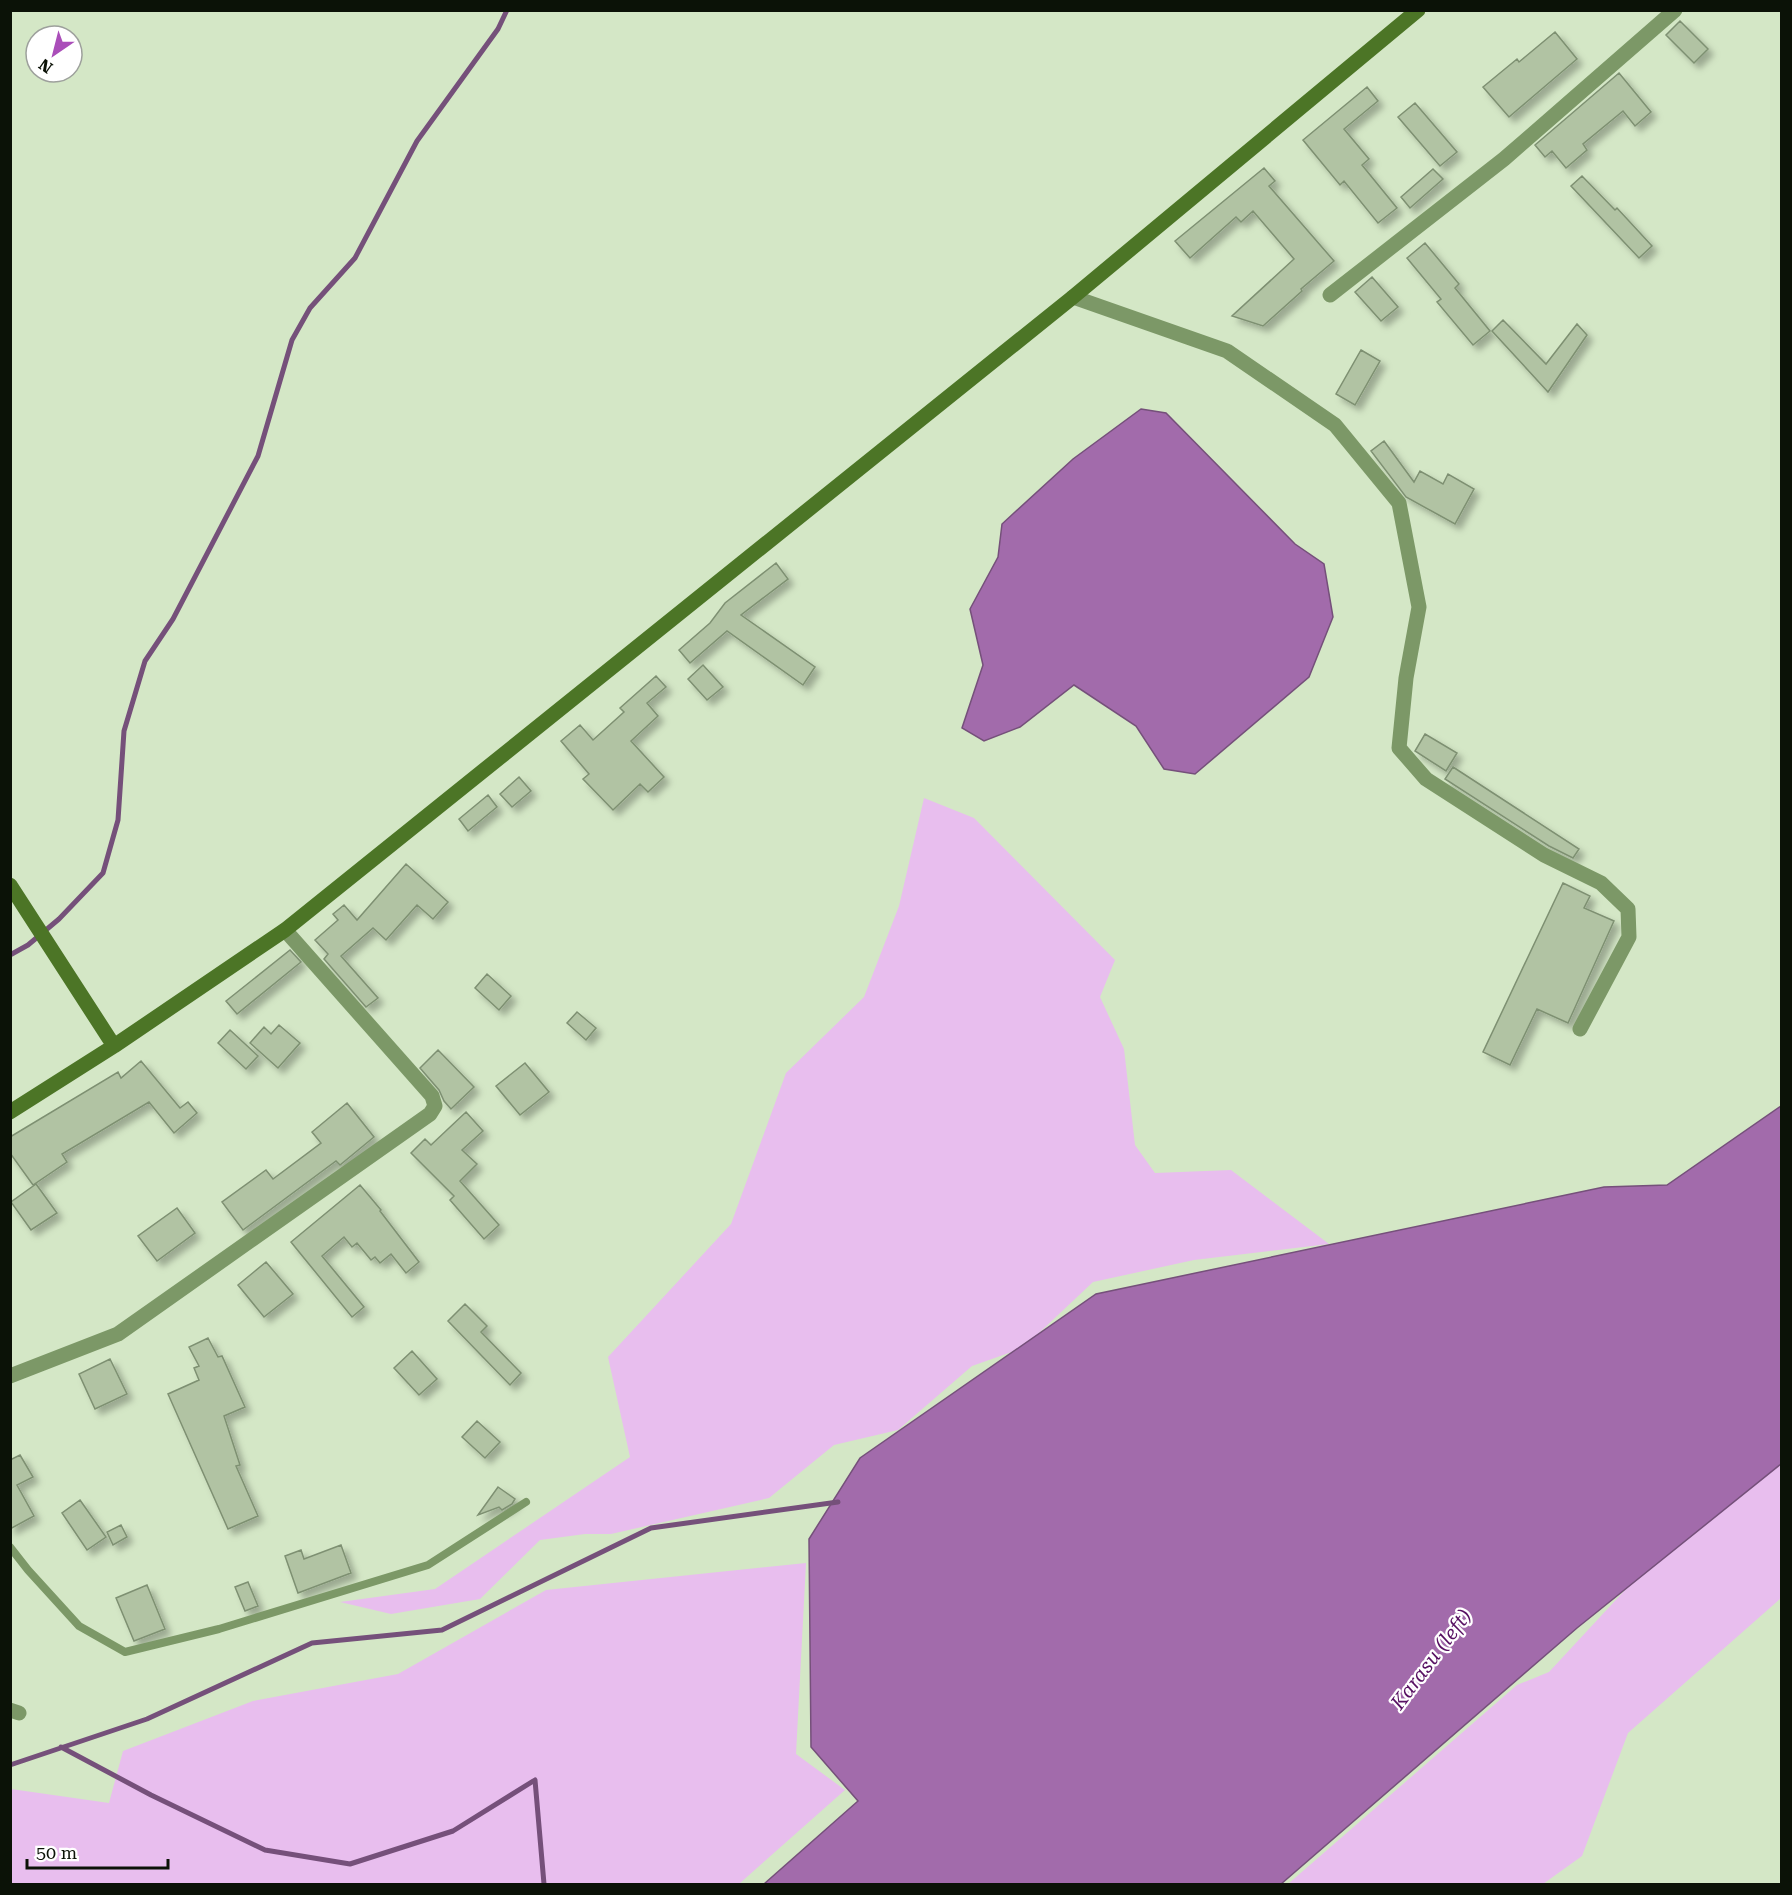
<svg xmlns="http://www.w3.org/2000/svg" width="1792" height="1895" viewBox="0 0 1792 1895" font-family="'Roboto Serif',serif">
	<defs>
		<filter id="shadow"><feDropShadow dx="5.5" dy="5.5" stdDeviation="3" flood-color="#0004"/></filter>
	</defs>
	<rect width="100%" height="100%" fill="#d4e7c6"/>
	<path fill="#e8beee" d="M924,798L974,818L1115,960L1100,997L1124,1049L1135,1145L1155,1173L1231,1170L1329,1244L1194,1260L1093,1282L1023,1348L972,1366L898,1430L834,1445L769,1498L611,1534H585L540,1540L480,1599L391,1614L340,1602L435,1589L630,1457L608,1357L731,1224L786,1073L864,997L899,906Z
		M1781,1453V1598L1628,1733L1582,1856L1543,1884H1288L1517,1685L1549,1672L1664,1548Z
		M806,1563L796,1754L845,1790L739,1884H11V1789L109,1803L123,1751L253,1701L398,1674L546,1590Z"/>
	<path fill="#a26bab" stroke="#75507a" stroke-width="1.5" d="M1141,409L1166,413L1295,544L1324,564L1333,617L1309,677L1195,774L1164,769L1136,726L1074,685L1020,727L984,741L962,728L983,665L970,609L998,557L1002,524L1073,459Z
		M1781,1106V1464L1577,1628L1281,1884H764L858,1801L811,1747L809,1539L860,1458L1096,1294L1604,1187L1667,1185Z"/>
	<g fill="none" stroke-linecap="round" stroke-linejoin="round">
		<path stroke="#75507a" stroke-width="5" d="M10,955L28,945L59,919L103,873L118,820L124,731L145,661L173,619L258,456L292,340L310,308L355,258L417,141L498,29L507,10
			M61,1747L151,1795L265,1850L350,1864L453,1831L535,1780L544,1884
			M10,1765L147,1719L312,1643L442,1630L651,1528L838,1502"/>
	</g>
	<path fill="#b1c3a3" stroke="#7e9072" stroke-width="1.5" filter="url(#shadow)" d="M1680,21L1708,49L1694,63L1666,35Z
		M1555,32L1577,59L1509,117L1483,87L1517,59L1519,62Z
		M1619,73L1651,112L1635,126L1623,111L1583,144L1587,150L1566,168L1552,151L1545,157L1535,145Z
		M1367,87L1378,101L1344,129L1369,159L1362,165L1397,208L1378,223L1344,181L1340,185L1303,140Z
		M1415,103L1457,152L1440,166L1398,117Z
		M1264,168L1275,181L1269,186L1334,261L1301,289L1302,291L1263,326L1232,316L1294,259L1253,211L1241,222L1236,217L1190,258L1175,241Z
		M1433,169L1443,179L1410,208L1401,197Z
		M1582,176L1615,210L1617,208L1652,246L1639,258L1571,186Z
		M1425,243L1459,284L1455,288L1490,331L1473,345L1437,302L1441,299L1407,258Z
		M1372,277L1398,307L1381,321L1355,292Z
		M1503,320L1546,364L1577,324L1587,335L1548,392L1492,331Z
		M1361,350L1380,361L1355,405L1336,394Z
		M1384,441L1414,482L1420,471L1443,484L1448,474L1474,489L1455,524L1406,497L1371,451Z
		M776,563L788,579L741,615L815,667L803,685L727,631L690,663L679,650L710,623L725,603Z
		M703,665L723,687L707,700L688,679Z
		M656,676L666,687L647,703L658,716L631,741L664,777L648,792L640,784L613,810L583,779L589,774L561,741L580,725L593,740L624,712L620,708Z
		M1425,734L1457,753L1446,771L1415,751Z
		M1453,767L1579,849L1573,858L1549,846L1445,779Z
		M519,777L531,791L512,807L500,794Z
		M488,795L497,807L468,831L459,819Z
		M406,864L448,902L433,919L417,905L386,940L373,928L341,956L378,998L366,1007L324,959L328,954L315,940L338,920L333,914L344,905L357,920Z
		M1563,883L1590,896L1584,908L1614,921L1568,1023L1537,1009L1510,1065L1483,1052Z
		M290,950L301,962L237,1014L226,1001Z
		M487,974L511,996L499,1010L475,988Z
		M577,1012L596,1028L586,1040L567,1023Z
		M279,1025L300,1043L278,1068L250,1043L264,1027L271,1034Z
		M230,1030L258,1056L246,1069L218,1043Z
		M438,1050L474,1087L451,1109L444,1101L439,1090L420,1068Z
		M141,1061L180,1108L188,1102L197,1113L174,1133L149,1102L62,1154L67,1162L33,1185L10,1153V1137L118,1072L121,1078Z
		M525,1063L549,1092L520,1115L496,1086Z
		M347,1103L374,1137L340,1165L336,1161L243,1230L222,1202L266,1170L273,1179L321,1143L312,1132Z
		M466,1112L483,1131L462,1150L477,1164L460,1181L499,1225L484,1239L450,1200L454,1196L411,1153L425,1139L431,1145Z
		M36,1184L57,1213L31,1230L11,1202Z
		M360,1185L381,1210L380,1211L419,1262L406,1273L391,1254L380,1263L375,1257L371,1260L357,1243L352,1247L344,1237L322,1256L364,1307L352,1317L291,1242Z
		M177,1208L195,1233L157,1261L138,1236Z
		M266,1262L293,1294L264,1317L238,1285Z
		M465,1304L487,1326L481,1332L521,1373L510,1385L448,1321Z
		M208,1338L218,1357L222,1356L245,1407L224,1416L240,1465L236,1466L258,1516L228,1529L168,1394L199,1380L194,1368L199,1366L189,1347Z
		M412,1351L437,1379L419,1395L394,1368Z
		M110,1359L127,1394L95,1409L79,1374Z
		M477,1421L500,1442L485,1458L462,1437Z
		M20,1455L33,1477L17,1485L34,1516L10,1529V1460Z
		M498,1487L515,1499L512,1504L502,1510L499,1507L478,1515Z
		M80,1500L106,1537L87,1550L62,1513Z
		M121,1525L127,1537L113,1545L107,1532Z
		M341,1545L351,1573L298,1593L285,1556L301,1550L304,1559Z
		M248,1582L258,1606L245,1611L235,1587Z
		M147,1585L165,1629L134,1641L116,1598Z"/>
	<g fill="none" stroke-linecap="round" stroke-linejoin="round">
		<path stroke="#7c9867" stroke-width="8" d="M10,1547L28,1570L79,1626L125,1652L219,1629L428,1565L526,1502"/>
		<path stroke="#7c9867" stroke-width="15" d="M1330,295L1504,159L1675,10
			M1073,297L1227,351L1335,425L1399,503L1419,607L1406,678L1399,748L1426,779L1544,855L1601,883L1628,909L1629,937L1580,1029
			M10,1376L118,1334L430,1114L435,1106L432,1096L285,930
			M10,1710L19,1713"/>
		<path stroke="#4c7526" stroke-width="15" d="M10,885L114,1046
			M10,1112L114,1046L285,930L1073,297L1418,10"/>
	</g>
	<g text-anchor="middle" stroke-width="4.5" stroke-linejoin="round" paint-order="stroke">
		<g font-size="20" font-style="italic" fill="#571062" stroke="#fff">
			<text transform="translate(1431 1659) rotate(-53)" y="7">Karasu (left)</text>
		</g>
	</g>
	<rect width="1792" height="1895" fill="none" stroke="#0b1207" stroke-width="24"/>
	<g transform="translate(54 54) rotate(215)"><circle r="28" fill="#ffffff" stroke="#9da09c" stroke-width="1.5"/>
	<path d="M0-4.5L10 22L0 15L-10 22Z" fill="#aa4eb9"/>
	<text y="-9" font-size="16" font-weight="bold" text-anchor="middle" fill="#0b1207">N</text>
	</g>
	<path d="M27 1859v9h141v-9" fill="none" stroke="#0b1207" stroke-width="3"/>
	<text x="36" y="1859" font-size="18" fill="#0b1207" stroke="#ffffff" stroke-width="4.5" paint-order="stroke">50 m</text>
</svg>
